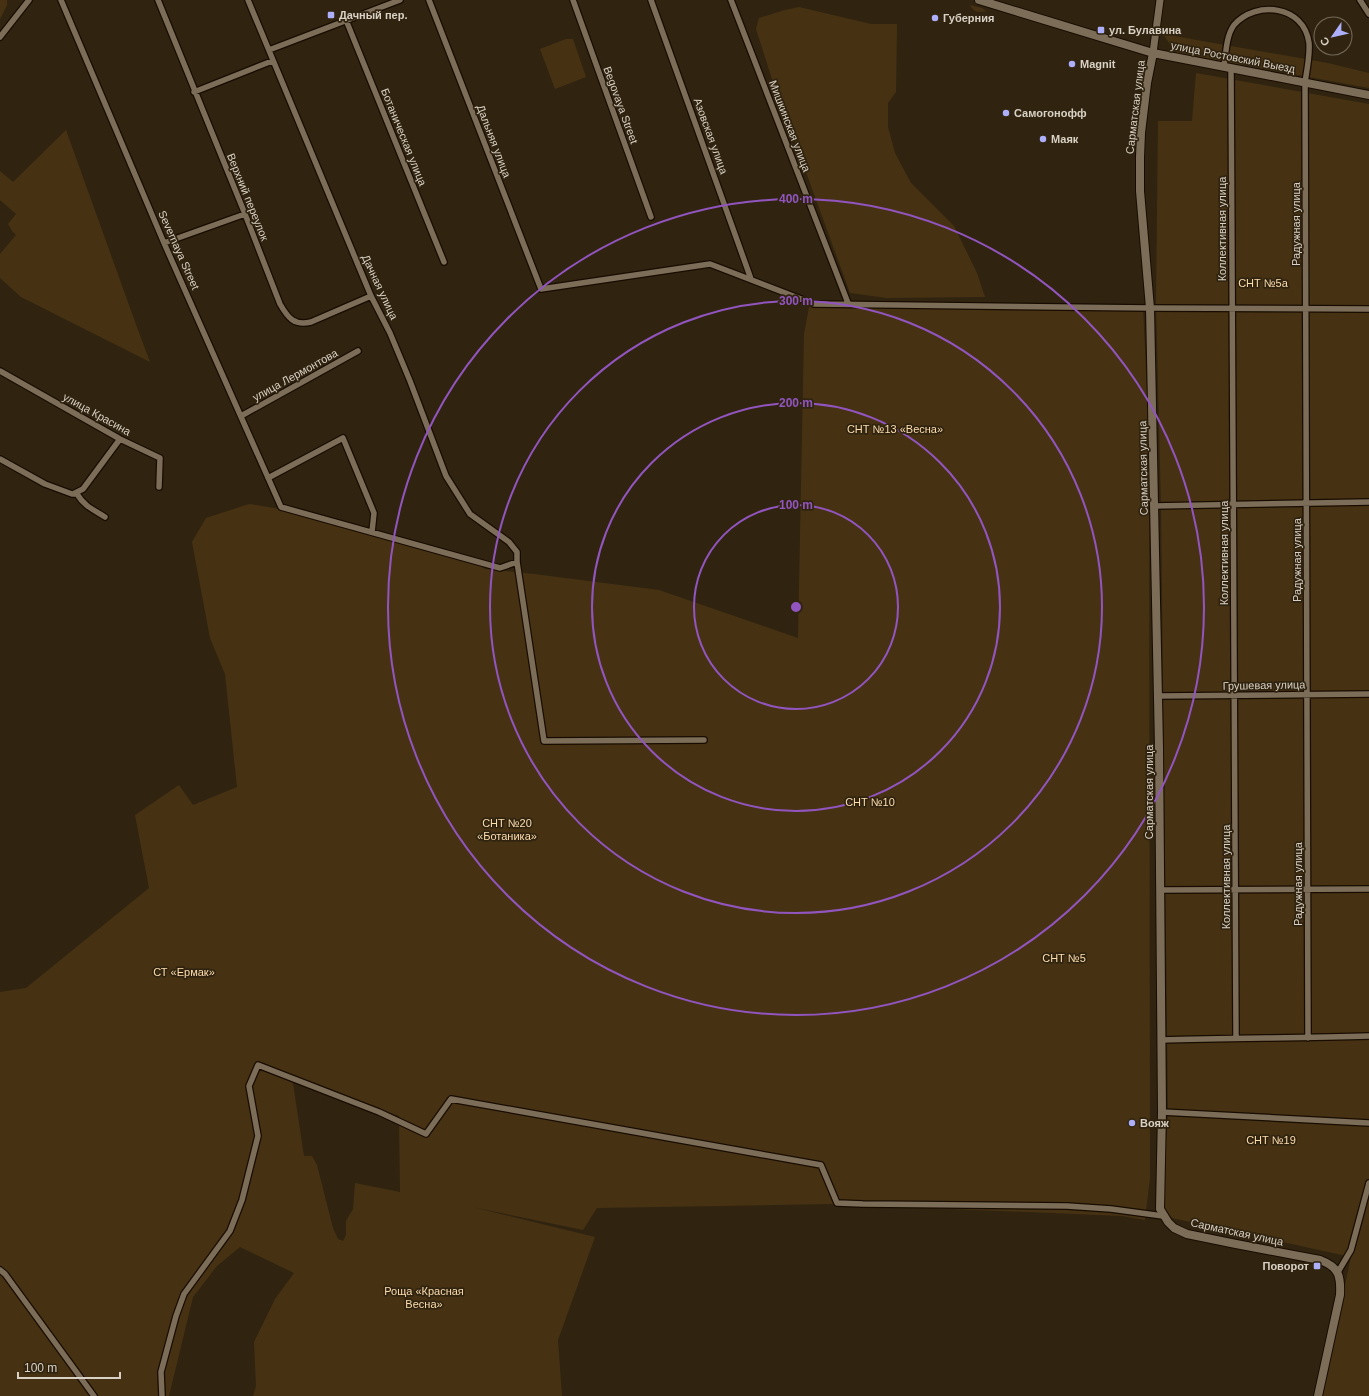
<svg xmlns="http://www.w3.org/2000/svg" width="1369" height="1396" viewBox="0 0 1369 1396" font-family="Arial,sans-serif">
	<rect width="100%" height="100%" fill="#302410"/>
	<path fill="#463213" fill-rule="evenodd" d="M0,0H7V5L0,19Z
		M970,5L982,8L986,11C977,13 974,12 970,5Z
		M799,7L871,24H897L896,92L888,103V127L895,153L911,183L954,226L977,273L985,297L887,298L850,293L771,76L756,29L759,18L785,10Z
		M1163,34L1328,63L1369,73V88L1176,53Z
		M566,39H573L586,77L555,89L540,49Z
		M1196,73L1369,104V1396H1321L1351,1257L1172,1218L1162,1205L1168,1114L1161,507L1156,301L1158,121H1192Z
		M66,130L138,330L150,362L21,297L0,278V254L16,235L12,231L8,224L16,214L0,200V171L13,182Z
		M810,302L1143,307L1149,435L1150,1178L1145,1220L1122,1216L832,1204L597,1208L583,1230L472,1207L595,1237L558,1340L562,1396H253L256,1386L254,1342L275,1299L294,1273L240,1247L217,1266L193,1297L169,1396H0V992L26,988L149,888L135,815L179,785L193,805L237,787L225,674L210,638L192,542L206,518L249,504L287,510L462,554L485,569L534,574L659,590L798,638L804,334ZM292,1077L399,1116L400,1192L355,1183L353,1209L346,1221V1235L343,1241L338,1239L333,1228L317,1165L312,1156H304Z"/>
	<g fill="none" stroke-linecap="round" stroke-linejoin="round">
		<g stroke="#180c00" stroke-width="8">
			<path id="minor" d="M61,0L164,243L281,507L500,568L517,562
				M158,0L245,214L280,304C288,318 294,326 311,322L371,296
				M248,0L371,296L390,333L410,381L446,476L470,514L509,542L517,552V562L544,741L704,740
				M429,0L541,289L710,264L814,304L1150,308L1369,309
				M573,0L651,217
				M651,0L751,279
				M731,0L848,303
				M1360,0L1369,14
				M346,20L444,262
				M0,37L29,0
				M269,50L400,0
				M1224,66C1226,53 1226,36 1234,25C1256,0 1304,5 1309,43C1310,55 1307,70 1305,82L1308,1038
				M1231,68L1236,1037
				M194,92L272,61
				M164,243L245,214
				M0,371L120,439L160,458L159,487
				M241,416L358,351
				M0,459L45,484L72,494H77C84,506 94,510 105,517
				M268,478L343,438L374,513L372,532
				M73,494L83,489L120,439
				M1154,506L1369,502
				M1158,696L1369,694
				M1160,890L1369,889
				M1161,1040C1230,1038 1300,1038 1369,1036
				M1162,1112L1369,1123
				M0,1270L5,1274L94,1396
				M1338,1272L1351,1250L1369,1183
				M162,1396L161,1372L176,1316L184,1294L230,1231L242,1200L258,1136L249,1086L258,1065L379,1112L426,1134L451,1099L821,1165L837,1203L863,1204L1067,1206L1111,1209L1163,1216"/>
		</g>
		<g stroke="#180c00" stroke-width="9">
			<path id="tertiary" d="M1153,53L1160,0"/>
		</g>
		<g stroke="#180c00" stroke-width="10">
			<path id="secondary" d="M979,0L1153,53L1369,95
				M1153,53L1147,83L1141,133L1140,157V191L1150,308L1159,747L1162,1112L1160,1209L1168,1222L1174,1228L1187,1234L1236,1244L1320,1260C1339,1267 1341,1276 1340,1295L1318,1396"/>
		</g>
		<use href="#minor" stroke="#7c6d58" stroke-width="5.5"/>
		<use href="#tertiary" stroke="#7c6d58" stroke-width="7"/>
		<use href="#secondary" stroke="#7c6d58" stroke-width="8"/>
	</g>
	<g fill="none" stroke="#9255c0" stroke-width="2">
		<circle cx="796" cy="607" r="102"/>
		<circle cx="796" cy="607" r="204"/>
		<circle cx="796" cy="607" r="306"/>
		<circle cx="796" cy="607" r="408"/>
	</g>
	<g fill="#adaffb" stroke="#302410" stroke-width="1.5">
		<rect x="327" y="11" width="8" height="8" rx="2"/>
		<circle cx="935" cy="18" r="4"/>
		<rect x="1097" y="26" width="8" height="8" rx="2"/>
		<circle cx="1072" cy="64" r="4"/>
		<circle cx="1006" cy="113" r="4"/>
		<circle cx="1043" cy="139" r="4"/>
		<circle cx="1132" cy="1123" r="4"/>
		<rect x="1313" y="1262" width="8" height="8" rx="2"/>
	</g>
	<g text-anchor="middle" stroke-width="3.5" stroke-linejoin="round" paint-order="stroke">
		<g font-size="11" font-weight="bold" fill="#d9d1c5" stroke="#302410" text-anchor="start">
			<text x="339" y="19">Дачный пер.</text>
			<text x="943" y="22">Губерния</text>
			<text x="1109" y="34">ул. Булавина</text>
			<text x="1080" y="68">Magnit</text>
			<text x="1014" y="117">Самогонофф</text>
			<text x="1051" y="143">Маяк</text>
			<text x="1140" y="1127">Вояж</text>
			<text x="1309" y="1270" text-anchor="end">Поворот</text>
		</g>
		<g font-size="11" fill="#d9d1c5" stroke="#302410">
			<text transform="translate(1233 57) rotate(11)" y="4">улица Ростовский Выезд</text>
			<text transform="translate(621 105) rotate(70)" y="4">Begovaya Street</text>
			<text transform="translate(1135 107) rotate(-83)" y="4">Сарматская улица</text>
			<text transform="translate(790 126) rotate(69)" y="4">Мишкинская улица</text>
			<text transform="translate(711 136) rotate(70)" y="4">Азовская улица</text>
			<text transform="translate(404 137) rotate(68)" y="4">Ботаническая улица</text>
			<text transform="translate(494 141) rotate(69)" y="4">Дальняя улица</text>
			<text transform="translate(248 197) rotate(68)" y="4">Верхний переулок</text>
			<text transform="translate(1296 224) rotate(-90)" y="4">Радужная улица</text>
			<text transform="translate(1222 229) rotate(-90)" y="4">Коллективная улица</text>
			<text transform="translate(179 250) rotate(66)" y="4">Severnaya Street</text>
			<text transform="translate(380 287) rotate(65)" y="4">Дачная улица</text>
			<text transform="translate(295 375) rotate(-29)" y="4">улица Лермонтова</text>
			<text transform="translate(97 414) rotate(29)" y="4">улица Красина</text>
			<text transform="translate(1143 468) rotate(-91)" y="4">Сарматская улица</text>
			<text transform="translate(1224 553) rotate(-90)" y="4">Коллективная улица</text>
			<text transform="translate(1297 560) rotate(-90)" y="4">Радужная улица</text>
			<text transform="translate(1264 685) rotate(-1)" y="4">Грушевая улица</text>
			<text transform="translate(1149 792) rotate(-90)" y="4">Сарматская улица</text>
			<text transform="translate(1226 877) rotate(-90)" y="4">Коллективная улица</text>
			<text transform="translate(1298 884) rotate(-90)" y="4">Радужная улица</text>
			<text transform="translate(1237 1232) rotate(12)" y="4">Сарматская улица</text>
		</g>
		<g font-size="11" fill="#fdddae" stroke="#302410">
			<text x="1263" y="287">СНТ №5а</text>
			<text x="895" y="433">СНТ №13 «Весна»</text>
			<text x="870" y="806">СНТ №10</text>
			<text x="507" y="827">СНТ №20<tspan x="507" dy="13">«Ботаника»</tspan></text>
			<text x="1064" y="962">СНТ №5</text>
			<text x="184" y="976">СТ «Ермак»</text>
			<text x="1271" y="1144">СНТ №19</text>
			<text x="424" y="1295">Роща «Красная<tspan x="424" dy="13">Весна»</tspan></text>
		</g>
	</g>
	<circle cx="796" cy="607" r="6" fill="#9255c0" stroke="#302410" stroke-width="2"/>
	<g font-size="12" text-anchor="middle" font-weight="bold" fill="#9255c0" stroke="#302410" stroke-width="3.5" stroke-linejoin="round" paint-order="stroke">
		<text x="796" y="203">400 m</text>
		<text x="796" y="305">300 m</text>
		<text x="796" y="407">200 m</text>
		<text x="796" y="509">100 m</text>
	</g>
	<g transform="translate(1333 36) rotate(236)"><circle r="19" fill="#302410" stroke="#746958"/>
	<path d="M0-3L7 15L0 10L-7 15Z" fill="#adaffb"/>
	<text y="-6" font-size="11" font-weight="bold" text-anchor="middle" fill="#d9d1c5">С</text>
	</g>
	<path d="M18 1372v6h102v-6" fill="none" stroke="#d9d1c5" stroke-width="2"/>
	<text x="24" y="1372" font-size="12" fill="#d9d1c5" stroke="#302410" stroke-width="3" paint-order="stroke">100 m</text>
</svg>
